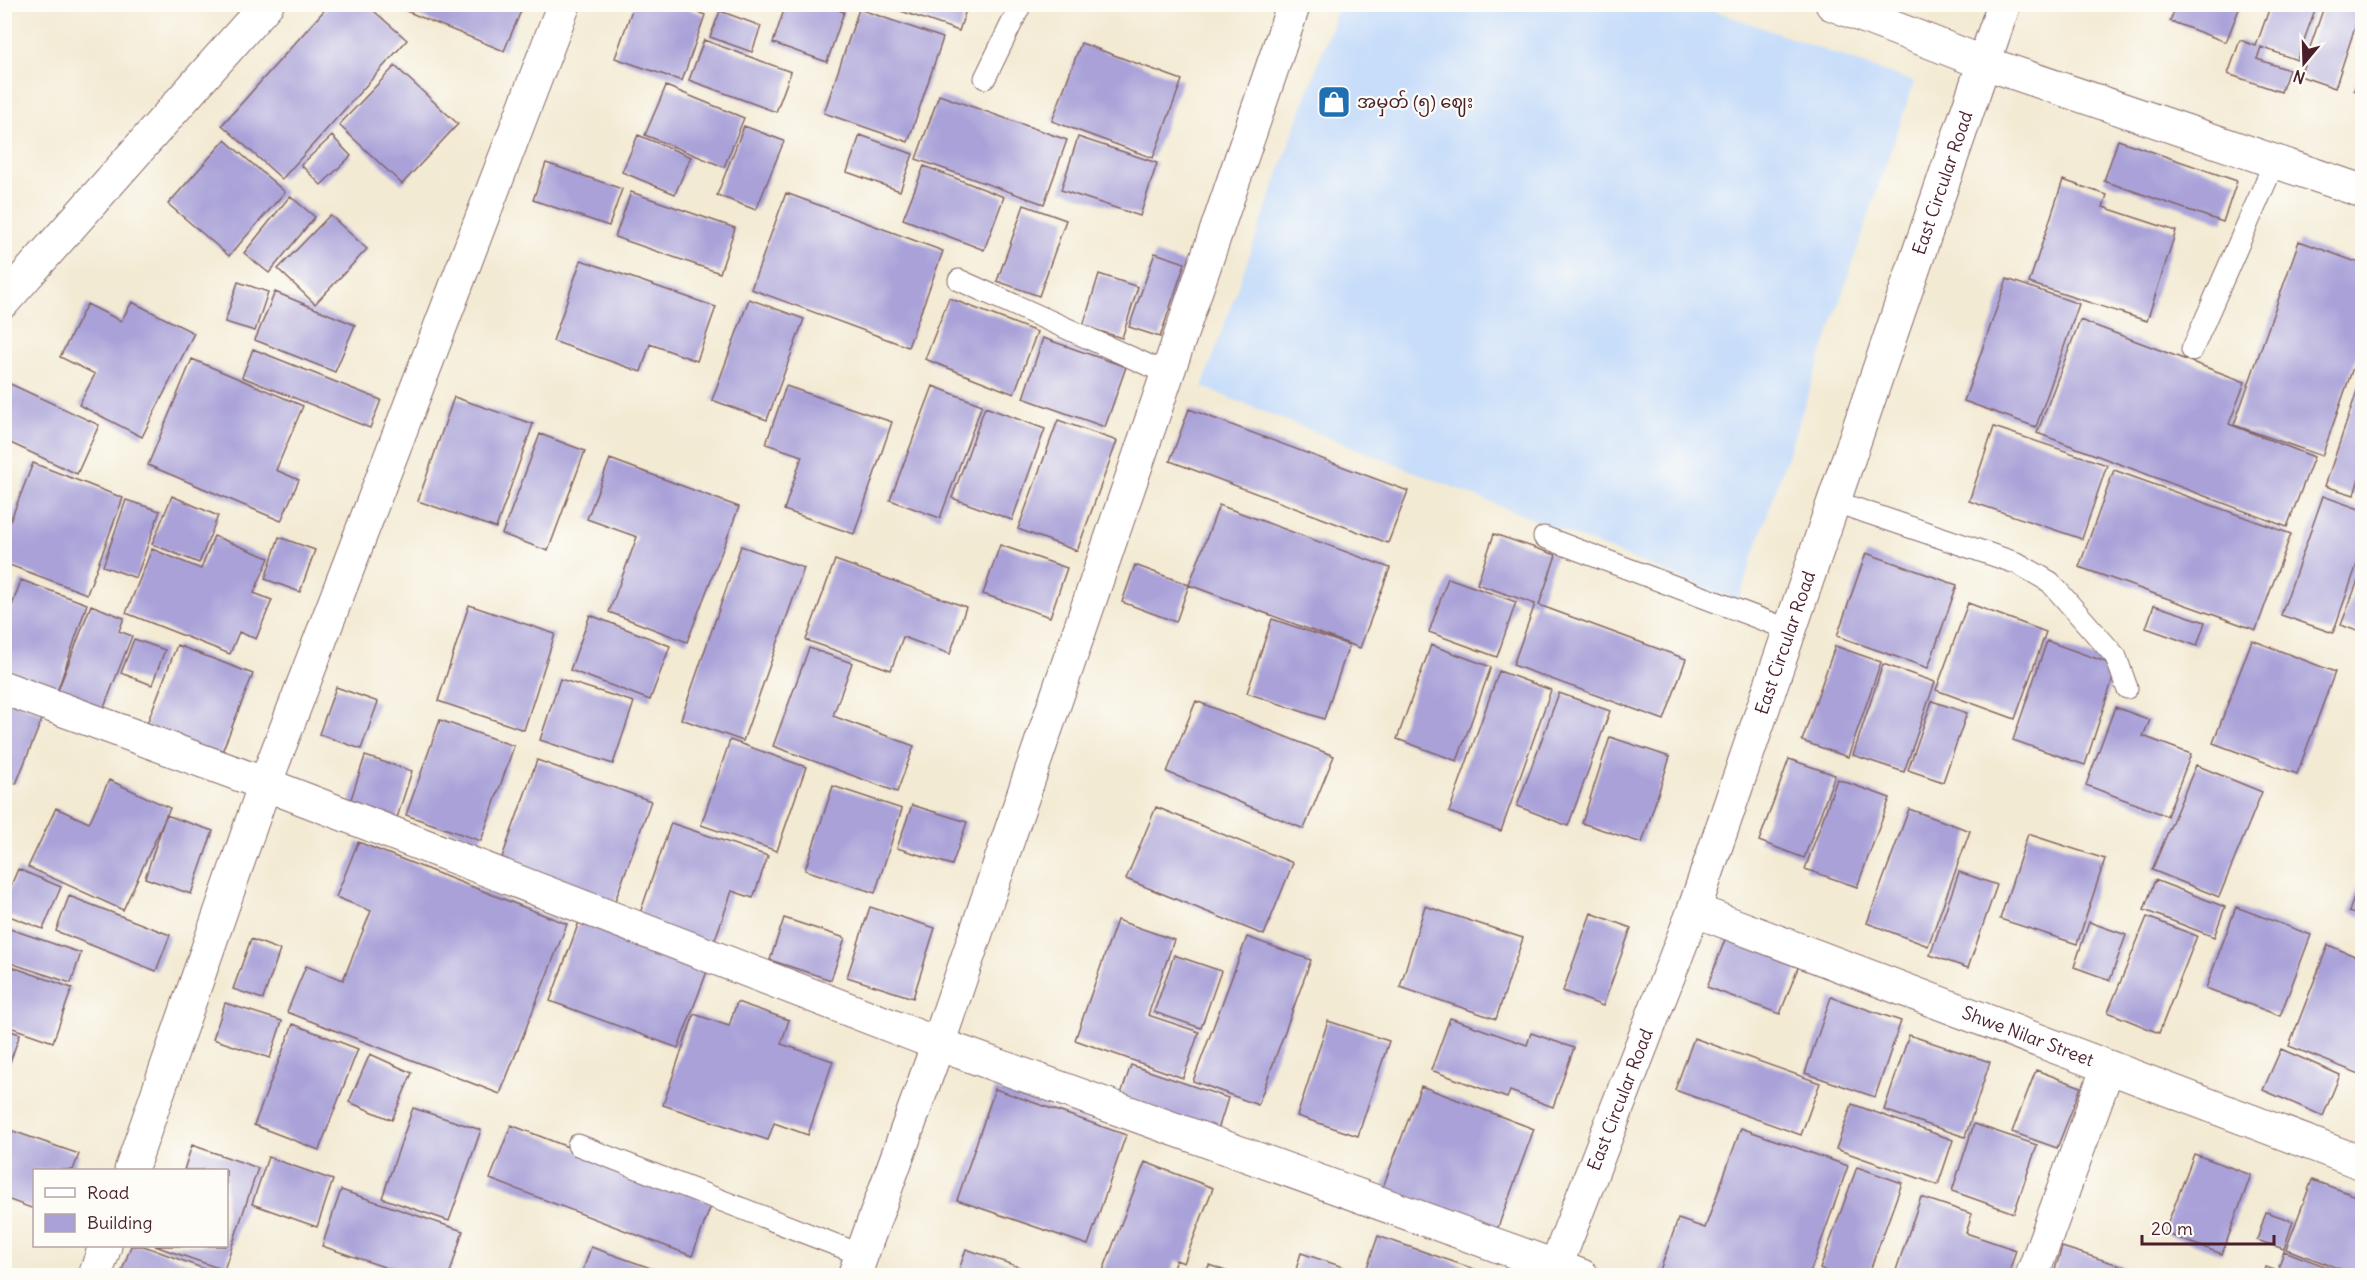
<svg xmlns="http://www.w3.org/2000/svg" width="2367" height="1280" viewBox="0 0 2367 1280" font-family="Delius,'Noto Sans Myanmar',sans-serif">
	<rect width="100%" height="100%" fill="#fdfcf7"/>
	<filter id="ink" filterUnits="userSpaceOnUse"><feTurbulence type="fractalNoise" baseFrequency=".0167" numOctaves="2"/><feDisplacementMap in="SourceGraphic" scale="12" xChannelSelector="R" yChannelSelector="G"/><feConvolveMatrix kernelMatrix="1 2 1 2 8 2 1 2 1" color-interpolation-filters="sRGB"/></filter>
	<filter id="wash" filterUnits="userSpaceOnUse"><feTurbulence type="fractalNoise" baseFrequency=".008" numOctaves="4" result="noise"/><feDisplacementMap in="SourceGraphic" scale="24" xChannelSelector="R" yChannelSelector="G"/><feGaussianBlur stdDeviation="1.35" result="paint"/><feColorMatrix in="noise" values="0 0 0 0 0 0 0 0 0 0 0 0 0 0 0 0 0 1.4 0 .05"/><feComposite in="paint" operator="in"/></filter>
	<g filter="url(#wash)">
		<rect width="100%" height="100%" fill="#f3ead3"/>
		<path fill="#c7ddf9" d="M1339,5H1698L1914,82L1738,601L1202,387Z"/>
		<g id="blocks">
			<path fill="#a9a1d8" d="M408,4H524L504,51L406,11Z
				M634,4H675L705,15L682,81L615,58Z
				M786,4H823L844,12L827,62L773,43Z
				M889,4H968L959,31L889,7Z
				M2177,4H2241L2226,42L2170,21Z
				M2271,4H2317L2297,60L2261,47L2257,59L2289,70L2281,92L2228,74L2240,40L2256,46Z
				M2325,4L2362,6L2335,88L2300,76Z
				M329,5H367L407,40L282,179L222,125Z
				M859,9L943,38L908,142L824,113Z
				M720,11L761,26L752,52L710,37Z
				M704,40L791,72L776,112L689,80Z
				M1081,43L1182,80L1153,158L1052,121Z
				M395,66L458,124L402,184L339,125Z
				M2362,66V93L2354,90Z
				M666,86L744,118L724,167L645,135Z
				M939,95L1067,140L1044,204L916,159Z
				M744,126L784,141L756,210L717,195Z
				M638,135L691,157L675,194L622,172Z
				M860,135L913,154L900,191L847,172Z
				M332,136L351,156L321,185L301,165Z
				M1078,137L1157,163L1140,216L1061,190Z
				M225,140L285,192L229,256L168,204Z
				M2118,140L2237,181L2223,222L2104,181Z
				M546,163L622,189L609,226L533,200Z
				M924,166L1004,197L984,250L903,219Z
				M2063,180L2107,195L2103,207L2176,231L2147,321L2029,283Z
				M631,192L735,228L720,273L615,237Z
				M786,193L943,251L908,347L751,289Z
				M290,196L315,217L269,273L244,253Z
				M1024,205L1066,220L1039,296L997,281Z
				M330,215L367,249L315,304L278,269Z
				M2299,241L2362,264V342L2322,456L2234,425Z
				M1155,253L1185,263L1160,337L1129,327Z
				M581,260L716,307L697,361L650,344L641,372L553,341Z
				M1099,274L1138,287L1122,338L1083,326Z
				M2007,279L2079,304L2036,427L1964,401Z
				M238,282L268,292L255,331L225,322Z
				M275,292L355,325L335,372L255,340Z
				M949,298L1037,332L1014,394L925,359Z
				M749,299L804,319L767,420L712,400Z
				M132,302L194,333L142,437L79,405L95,374L60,357L87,304L121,321Z
				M2080,320L2245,382L2229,424L2314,457L2287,527L2037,433Z
				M1043,338L1126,367L1105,427L1023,398Z
				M253,349L381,400L370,428L242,377Z
				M192,359L303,406L276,470L299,480L281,521L148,465Z
				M2362,376V469L2354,495L2325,486Z
				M4,381L99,425L77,474L4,440Z
				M786,386L892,422L854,534L784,510L802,456L766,444Z
				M933,386L982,405L940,518L890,500Z
				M454,397L533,424L496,528L418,501Z
				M985,407L1045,429L1012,520L952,498Z
				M1189,409L1408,491L1388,543L1170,461Z
				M1058,420L1117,441L1077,551L1018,529Z
				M1994,427L2107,465L2082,539L1969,501Z
				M540,434L585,451L548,551L502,534Z
				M610,459L739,507L687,642L609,612L637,537L587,519Z
				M33,463L123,498L87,594L4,563V537Z
				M2114,470L2291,534L2256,630L2079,567Z
				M172,496L218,516L199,563L152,544Z
				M2323,496L2362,510V550L2333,633L2281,615Z
				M126,500L160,511L136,578L103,566Z
				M1219,505L1390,568L1360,648L1189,585Z
				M1494,534L1556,555L1539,605L1686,659L1664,720L1513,665L1535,604L1477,584Z
				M214,536L269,558L254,593L272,600L256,639L239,632L230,654L126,613L152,549L201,569Z
				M279,537L315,550L300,592L265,579Z
				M1000,545L1067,568L1050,617L983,594Z
				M741,546L804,568L743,741L681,719Z
				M1866,553L1957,585L1928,668L1837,636Z
				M835,560L966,607L950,654L903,637L891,670L806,640Z
				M1135,565L1189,585L1176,622L1122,602Z
				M2362,570V633L2341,625Z
				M1448,578L1516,602L1497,657L1429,632Z
				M21,580L87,604L55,698L4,680V629Z
				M1968,603L2046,632L2015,719L1936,690Z
				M91,605L124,618L119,631L132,636L103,710L57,693Z
				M469,605L555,634L524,730L438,701Z
				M2154,605L2205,622L2197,646L2146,628Z
				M590,615L670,646L650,700L570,670Z
				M1272,619L1349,645L1324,719L1247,693Z
				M134,639L165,650L152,685L121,673Z
				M2252,640L2335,672L2297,774L2213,743Z
				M2047,641L2117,666L2085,765L2013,740Z
				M177,645L253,674L218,762L143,734Z
				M1431,645L1491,667L1457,761L1397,739Z
				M1835,646L1881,662L1848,757L1802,741Z
				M809,648L852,663L833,716L914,746L897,792L773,746Z
				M1883,664L1935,682L1904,772L1853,755Z
				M1499,671L1551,690L1501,831L1449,812Z
				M560,679L634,702L613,764L540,740Z
				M336,687L378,702L361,749L319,734Z
				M1559,693L1610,711L1568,826L1517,806Z
				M4,698L44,714L16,784L4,779Z
				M1196,701L1334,756L1304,829L1167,772Z
				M1932,701L1967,713L1943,782L1908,770Z
				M2115,707L2150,720L2143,736L2191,754L2167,816L2086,785Z
				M440,720L514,746L481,841L406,815Z
				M1610,737L1670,757L1642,843L1582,823Z
				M730,740L806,767L777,851L701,825Z
				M365,756L412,771L396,821L349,805Z
				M1789,759L1835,775L1804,858L1759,841Z
				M537,760L651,801L614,904L500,863Z
				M2196,765L2262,792L2219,897L2152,870Z
				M1837,779L1890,798L1857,887L1805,869Z
				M109,780L170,808L123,910L28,867L56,808L89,823Z
				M833,786L902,809L875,893L805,870Z
				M912,805L967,822L952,865L897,848Z
				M1156,807L1293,863L1264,935L1126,879Z
				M1909,809L1970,831L1928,946L1867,923Z
				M166,815L213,831L191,894L145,878Z
				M671,823L768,856L753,898L732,891L711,951L636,925Z
				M2028,834L2105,859L2077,944L2000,919Z
				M358,842L567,924L500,1094L287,1012L306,966L343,980L371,911L336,897Z
				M18,869L61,887L43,929L4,914V902Z
				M1959,872L1997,885L1968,968L1930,955Z
				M2362,874V917L2349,912Z
				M2155,880L2225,907L2214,937L2144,910Z
				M69,896L170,935L156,971L56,931Z
				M1425,906L1523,938L1496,1019L1400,987Z
				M870,907L935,928L913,998L847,977Z
				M2236,907L2311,935L2280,1016L2206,988Z
				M1591,913L1631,928L1603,1006L1563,991Z
				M2147,917L2197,936L2159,1033L2108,1012Z
				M784,918L845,938L831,980L770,960Z
				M1117,920L1174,940L1148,1015L1199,1032L1183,1078L1075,1040Z
				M579,922L708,969L678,1048L550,1001Z
				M2089,922L2126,935L2110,980L2074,967Z
				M4,927L81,953L71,983L4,961Z
				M1247,937L1311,960L1258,1105L1193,1081Z
				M1726,937L1799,965L1780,1014L1707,987Z
				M251,939L280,950L263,999L233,989Z
				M2328,945L2362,959V1075L2289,1046Z
				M1174,955L1221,971L1201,1028L1154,1012Z
				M4,964L72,988L53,1042L4,1025Z
				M1831,997L1901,1021L1875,1097L1805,1073Z
				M737,1002L789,1020L781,1044L833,1061L808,1135L774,1123L768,1140L663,1105L694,1014L729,1026Z
				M225,1003L282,1021L270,1058L213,1039Z
				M1450,1018L1527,1045L1531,1033L1574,1048L1553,1107L1510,1091L1507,1098L1431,1070Z
				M1328,1021L1389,1041L1358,1136L1297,1116Z
				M293,1024L358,1049L319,1150L254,1125Z
				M4,1029L20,1034L5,1076H4Z
				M1909,1035L1990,1062L1965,1137L1884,1110Z
				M1694,1038L1820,1083L1801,1135L1675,1090Z
				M2281,1049L2340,1075L2323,1116L2263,1090Z
				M370,1054L412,1073L392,1120L349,1102Z
				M1131,1065L1228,1098L1216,1136L1118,1103Z
				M2036,1070L2081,1087L2057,1148L2012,1132Z
				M1421,1086L1534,1129L1497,1230L1383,1187Z
				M995,1089L1126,1135L1088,1245L957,1200Z
				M1852,1104L1953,1140L1938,1185L1836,1149Z
				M413,1108L481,1130L449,1221L382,1198Z
				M1974,1124L2037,1145L2014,1213L1952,1191Z
				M511,1125L712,1203L692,1256L490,1179Z
				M4,1128L79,1154L73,1170H34V1209L4,1198Z
				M1741,1128L1848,1166L1809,1276H1658L1678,1219L1705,1228Z
				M192,1145L258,1168L224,1270L155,1246H226V1170H184Z
				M2194,1154L2251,1175L2222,1254L2164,1233Z
				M268,1157L333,1180L317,1227L252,1204Z
				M1145,1162L1213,1188L1184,1263L1176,1260L1170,1276H1101Z
				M1857,1167L1902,1183L1868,1276H1839L1820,1269Z
				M2312,1180L2362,1198V1265L2359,1276L2286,1249Z
				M341,1190L463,1231L449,1276H411L322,1246Z
				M1921,1197L1972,1214L1966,1233L2016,1250L2008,1276H1894Z
				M2266,1212L2293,1221L2284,1249L2257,1240Z
				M1378,1236L1486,1273L1485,1276H1364Z
				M131,1246H144L223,1276H120Z
				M591,1247L665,1273V1276H581Z
				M2062,1247L2144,1273L2143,1276H2053Z
				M966,1249L1043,1275V1276H957Z
				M2284,1251L2349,1275V1276H2301L2279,1267Z
				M1301,1253L1358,1272L1357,1276H1294Z
				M1209,1265L1237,1275V1276H1205Z
				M2266,1267L2290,1275V1276H2263Z"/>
		</g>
	</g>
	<g filter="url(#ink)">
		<use href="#blocks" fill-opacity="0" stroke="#856666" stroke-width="1.5"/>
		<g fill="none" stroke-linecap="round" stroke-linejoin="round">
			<g stroke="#856666" stroke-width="23">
				<path id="service" d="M985,78L1021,4
					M959,280L1168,374
					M2192,350L2275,161
					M1833,501L2019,564L2050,582L2116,657L2127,688
					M1544,537L1790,630
					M578,1145L862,1255"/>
			</g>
			<g stroke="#856666" stroke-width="35">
				<g id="minor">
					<path d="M1832,4L1982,62L2362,191"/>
					<path d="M4,301L267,4"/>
					<path d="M4,688L265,784L938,1044L1582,1276"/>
					<path id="s1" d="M1694,910L2362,1163"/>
					<path d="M131,1170L265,784L564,4"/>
					<path d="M95,1276L105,1246"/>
					<path d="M854,1276L938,1044L1294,4"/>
					<path id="s2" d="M1552,1276L1694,910L2004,4"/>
					<path d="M2032,1276L2108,1067"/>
				</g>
			</g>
			<use href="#service" stroke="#fff" stroke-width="21"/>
			<use href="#minor" stroke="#fff" stroke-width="33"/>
		</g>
	</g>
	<defs>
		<g id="shop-square" transform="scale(1.725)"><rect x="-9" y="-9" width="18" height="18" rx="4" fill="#1f6fb2" stroke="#fdfcf7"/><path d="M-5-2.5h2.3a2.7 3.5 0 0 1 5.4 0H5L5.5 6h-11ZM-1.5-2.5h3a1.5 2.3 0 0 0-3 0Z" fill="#fff"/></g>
	</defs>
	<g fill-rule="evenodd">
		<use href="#shop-square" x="1334" y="102"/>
	</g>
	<g text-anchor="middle" stroke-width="4.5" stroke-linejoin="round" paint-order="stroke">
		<g font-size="18" fill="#4a1f2b" stroke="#fdfcf7" text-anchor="start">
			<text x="1357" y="108">အမှတ် (၅) ဈေး</text>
		</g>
		<g font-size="18" fill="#4a1f2b" stroke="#fdfcf7">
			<text dy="6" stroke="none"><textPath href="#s2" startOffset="1161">East Circular Road</textPath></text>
			<text dy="6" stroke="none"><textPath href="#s2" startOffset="675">East Circular Road</textPath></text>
			<text dy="6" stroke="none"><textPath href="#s1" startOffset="357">Shwe Nilar Street</textPath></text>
			<text dy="6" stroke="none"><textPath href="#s2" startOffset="189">East Circular Road</textPath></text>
		</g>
	</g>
	<rect width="2367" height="1280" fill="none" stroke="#fdfcf7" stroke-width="24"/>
	<rect x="33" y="1169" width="195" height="78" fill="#fdfcf7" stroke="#b5a4a5" stroke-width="1.5"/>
	<rect x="45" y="1188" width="30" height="9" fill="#ffffff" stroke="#b5a4a5" stroke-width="1.5"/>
	<text x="87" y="1199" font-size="18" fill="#4a1f2b">Road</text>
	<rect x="45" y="1214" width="30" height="18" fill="#a9a1d8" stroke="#b5a4a5" stroke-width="1.5"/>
	<text x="87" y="1229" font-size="18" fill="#4a1f2b">Building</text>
	<g transform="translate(2304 63) rotate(199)" stroke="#fdfcf7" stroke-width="4.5" paint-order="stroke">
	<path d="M0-4.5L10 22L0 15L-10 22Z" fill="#4a1f2b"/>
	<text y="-9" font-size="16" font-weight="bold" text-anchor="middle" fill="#4a1f2b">N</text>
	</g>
	<path d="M2142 1235v9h132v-9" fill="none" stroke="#4a1f2b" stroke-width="3"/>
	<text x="2151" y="1235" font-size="18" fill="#4a1f2b" stroke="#fdfcf7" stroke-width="4.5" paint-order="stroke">20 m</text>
</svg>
